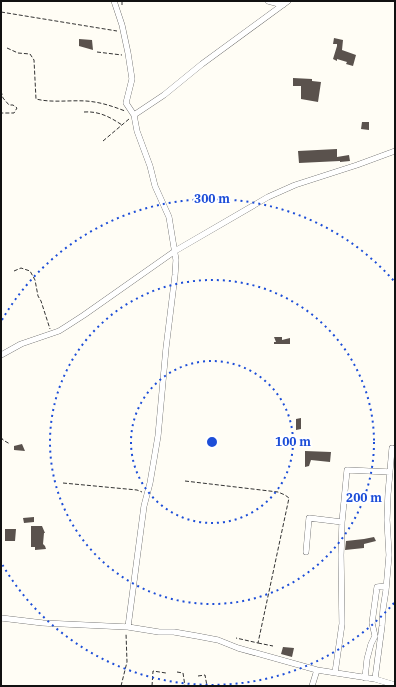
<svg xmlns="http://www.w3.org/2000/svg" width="396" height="687" viewBox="0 0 396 687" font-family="'IBM Plex Serif',serif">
	<rect width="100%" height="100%" fill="#fffdf5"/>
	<path fill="#5a524d" d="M334,38L343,40L342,50L356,55L353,66L346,64L347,62L337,59V61L333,59L337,46V44H333Z
		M79,39L92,40L93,50L79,46Z
		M293,78L312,79V81L321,82L318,102L301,99V86H293Z
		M362,122H369V130L361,129Z
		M337,149V157L349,155L350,161L340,162V161L299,163L298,151Z
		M274,337H282V340L290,338V344H274V342H276Z
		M301,418V429L296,430V419Z
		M22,444L25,451L14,450V446Z
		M305,451L331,452L330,462L311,460L309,466L305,467Z
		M34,517V522L24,523L23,518Z
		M31,526H42L45,533H44L43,544L45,546L46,549L35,550V547H31Z
		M5,529H16L15,541H5Z
		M374,537L376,541L364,544V548L345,550L346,541L364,539Z
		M283,647L294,648L292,657L281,654Z"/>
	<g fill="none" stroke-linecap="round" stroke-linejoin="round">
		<g stroke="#444" stroke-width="6">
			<path id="minor" d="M114,1L122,25L128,53L132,79L126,103L134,115L137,131L150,166L155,186L169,217L176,260L175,275L166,348L158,436L150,483L144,506L128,627
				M268,1L283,5
				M134,115L164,95L202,64L288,1
				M1,355L21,344L59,331L67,326L84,315L175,251L268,197L295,185L357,165L395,151
				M306,552L309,518L342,522
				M1,618L43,623L128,627L159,632H174L197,636L218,640L238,648L317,670L375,679L395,685
				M335,673L342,624L341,555L342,522L347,470L390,472
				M365,678L367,659L371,644L375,636L372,623L377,587L386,586
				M375,679L382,626L383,609L386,590L389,555L387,520L388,494L392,448
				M312,686L317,670"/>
		</g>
		<path stroke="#333" stroke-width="1" stroke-dasharray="4 2" stroke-linecap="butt" d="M122,1V6
			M1,12L117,31
			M7,48L18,53L30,54L34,60L36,99C52,103 69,100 86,101C100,102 112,106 125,111
			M97,52L122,55
			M1,91L3,98L9,105H13L17,108L14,113H1
			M84,112C99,111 110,117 122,125
			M103,141L129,119
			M14,271L21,268L30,271L35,280L38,296L41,301L50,329
			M1,437L3,440L10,444
			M185,481L278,492L285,495L289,498L258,643L236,638
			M63,483L137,490L142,492
			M258,643L273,646
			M177,672L183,673L185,686
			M198,676L205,675L207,686
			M121,686L127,662L126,633
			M152,686L153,671L166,673
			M161,686H167"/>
		<use href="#minor" stroke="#fff" stroke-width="5.5"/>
	</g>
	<g fill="none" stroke="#1d4ed8" stroke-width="2" stroke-dasharray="2 4">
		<circle cx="212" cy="442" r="81"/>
		<circle cx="212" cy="442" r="162"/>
		<path d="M394 603A243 243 0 0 1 2 564M2 320A243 243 0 0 1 394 281"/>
	</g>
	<circle cx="212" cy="442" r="6" fill="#1d4ed8" stroke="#fff" stroke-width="2"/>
	<g font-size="12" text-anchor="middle" font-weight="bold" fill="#1d4ed8" stroke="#fff" stroke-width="4" stroke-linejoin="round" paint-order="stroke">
		<text x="212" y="203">300 m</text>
		<text x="293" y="446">100 m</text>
		<text x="364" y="502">200 m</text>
	</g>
	<rect width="396" height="687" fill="none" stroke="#111111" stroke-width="4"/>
</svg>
